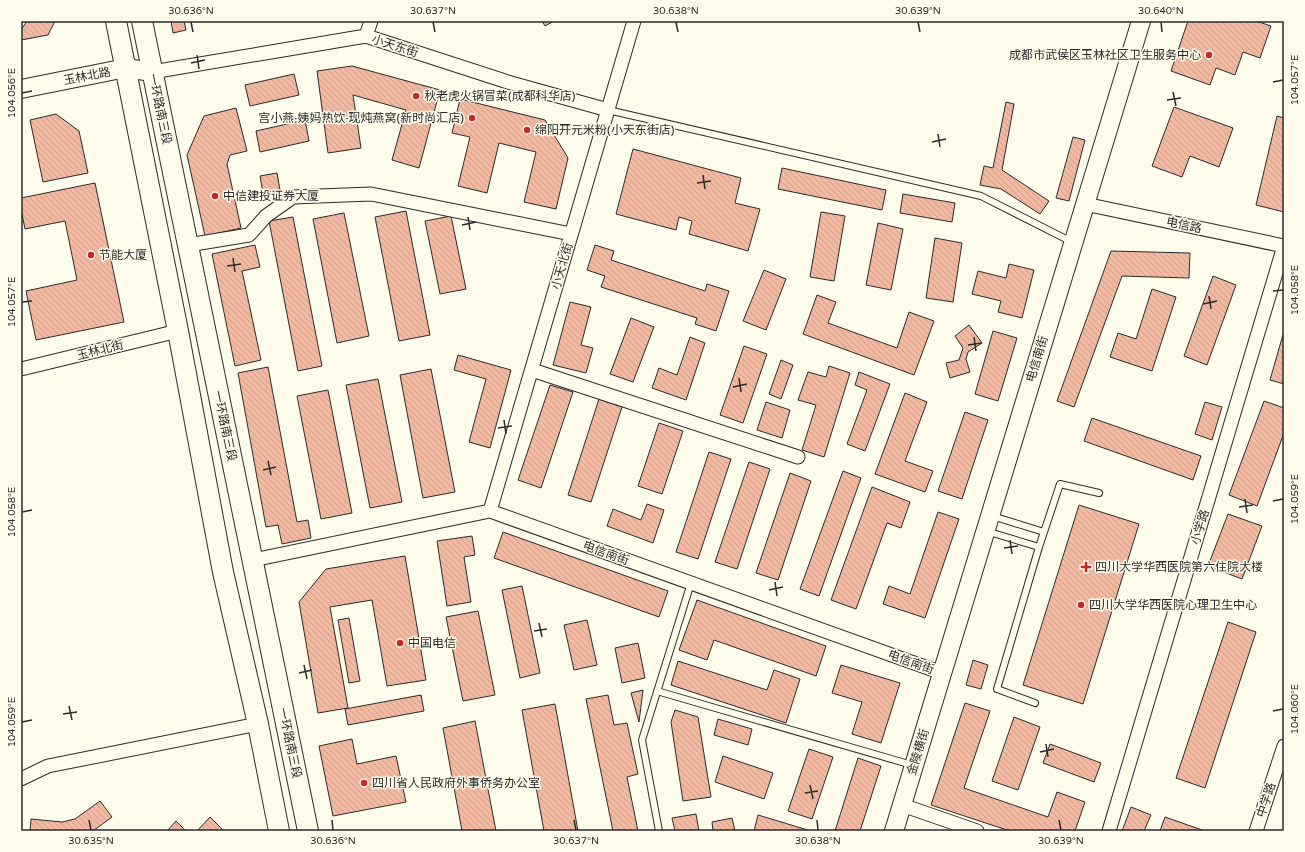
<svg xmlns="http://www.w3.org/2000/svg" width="1305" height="852" viewBox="0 0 1305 852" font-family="'Varela Round','Noto Sans SC',sans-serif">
	<defs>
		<pattern id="building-back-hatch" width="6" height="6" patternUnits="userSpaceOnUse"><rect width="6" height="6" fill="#f2b8a0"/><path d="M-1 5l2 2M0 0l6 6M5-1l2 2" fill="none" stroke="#d09e8a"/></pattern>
	</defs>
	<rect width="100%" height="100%" fill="#fdfbea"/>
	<path fill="url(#building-back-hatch)" stroke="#2b2b2b" d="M27,21H55L48,35L21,40V30Z
		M171,21H184L186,30L173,33Z
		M542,21H554L545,26Z
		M1188,21H1256L1271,26L1260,58L1243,52L1235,75L1216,68L1210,85L1171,71Z
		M352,66L440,90L419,168L392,160L406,110L353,95L361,148L328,153L317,71Z
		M294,74L299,95L250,106L245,85Z
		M460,99L545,120L568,158L556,209L524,202L536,152L499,143L487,193L458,186L470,137L452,133Z
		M1006,102L1014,104L1002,170L1049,201L1040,214L1001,189L980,185L984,166L993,168Z
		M1174,107L1233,128L1219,167L1190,156L1182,177L1152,166Z
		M236,108L247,151L230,155L227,164L241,228L205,236L187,155L204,116Z
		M56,114L79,131L88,173L43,182L30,120Z
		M1277,116L1284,118V212L1256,205Z
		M305,120L309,141L260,152L256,131Z
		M1073,137L1085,140L1069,201L1056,198Z
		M633,149L741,178L735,203L760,209L748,251L689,234L692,221L679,217L676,230L616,214Z
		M782,168L886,190L882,210L778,189Z
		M277,173L280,190L263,193L260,176Z
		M95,183L124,322L36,340L26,291L77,280L65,221L25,229L21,209V198Z
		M903,194L955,203L952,222L900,213Z
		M406,211L430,335L399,341L375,217Z
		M821,212L845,216L834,281L810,277Z
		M344,213L369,336L337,343L313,219Z
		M451,216L466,289L440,294L425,221Z
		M293,217L322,366L298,371L269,221Z
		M878,223L903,229L891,290L866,285Z
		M935,238L962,243L953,302L926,298Z
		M255,245L260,267L242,271L261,360L235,366L212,254Z
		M595,245L614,251L611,260L705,291L707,284L729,291L716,331L695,324L697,318L601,287L605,276L587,270Z
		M1111,251L1190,253L1189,278L1122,276L1074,407L1057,401Z
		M1009,264L1034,270L1022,318L998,312L1001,301L972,294L978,271L1006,278Z
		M764,270L786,279L766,330L743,321Z
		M1213,276L1236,285L1207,365L1184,356Z
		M1152,289L1176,297L1152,371L1110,357L1118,333L1136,339Z
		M817,295L836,302L828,323L897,348L909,312L934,321L914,375L803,334Z
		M570,302L591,307L581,345L593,348L586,373L553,365Z
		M631,318L654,327L633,382L610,374Z
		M969,325L982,343L968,352L966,359L970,372L950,378L946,363L959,360L963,348L955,336Z
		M993,331L1017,338L998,401L975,394Z
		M1284,331V384L1270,380Z
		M690,337L705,343L686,400L652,388L659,368L677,375Z
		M744,346L767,354L743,423L720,415Z
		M458,355L511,370L490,448L469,442L486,379L454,370Z
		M781,360L793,365L781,399L769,394Z
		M829,366L850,373L824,457L802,450L816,405L798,400L808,372L826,377Z
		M268,367L297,522L308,520L311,538L282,544L278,525L266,527L238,373Z
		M431,369L455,492L423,498L400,375Z
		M859,372L890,384L865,451L847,444L867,390L855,385Z
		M378,379L402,502L370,508L346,385Z
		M550,385L573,392L541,488L518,480Z
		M328,390L352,513L321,519L297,396Z
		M905,393L927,402L905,461L933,471L925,492L875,474Z
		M599,399L622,407L591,502L568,495Z
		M1264,401L1284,408V433L1257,506L1229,495Z
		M766,402L790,410L782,438L757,430Z
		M1205,402L1222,407L1212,440L1195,434Z
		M965,412L988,420L962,499L938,491Z
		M1092,418L1201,456L1193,480L1084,441Z
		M659,423L683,431L662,494L638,486Z
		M709,452L731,459L698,559L676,552Z
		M749,462L770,469L737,569L715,562Z
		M843,471L861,478L819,596L800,589Z
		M790,473L811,481L778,580L756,573Z
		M872,487L910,502L901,528L887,523L856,609L831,600Z
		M647,504L664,510L653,543L607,526L613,509L641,520Z
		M1079,505L1139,524L1083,704L1023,685Z
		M938,512L959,519L925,618L883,604L889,586L910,594Z
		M1228,514L1262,526L1242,579L1208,566Z
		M503,532L668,591L659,617L494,558Z
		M472,536L475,555L464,557L471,602L447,606L437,541Z
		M405,556L426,680L387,686L372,600L330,607L348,708L318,713L299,602L326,569Z
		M522,586L540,673L520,678L502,590Z
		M697,600L826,646L816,676L714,640L707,660L679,650Z
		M478,611L495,695L463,701L446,617Z
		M349,618L360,681L349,683L338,620Z
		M587,620L597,665L574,670L564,625Z
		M1228,622L1256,632L1205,788L1176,778Z
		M638,643L645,678L622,683L615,648Z
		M973,660L988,665L981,689L966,685Z
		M678,661L767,690L774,670L800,679L786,723L671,685Z
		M841,665L900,683L881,743L852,734L862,702L832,693Z
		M643,690L639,722L631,693Z
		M421,695L424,711L348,725L345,709Z
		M608,695L614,725L627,723L638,774L627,777L638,831H613L586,699Z
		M965,703L990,711L964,788L1048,817L1057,792L1085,802L1075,831H1010L931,805Z
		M555,704L578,831H544L522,710Z
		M675,710L698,717L711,797L683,801L671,722Z
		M1014,717L1040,727L1018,790L992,781Z
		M718,719L752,729L748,745L714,735Z
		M475,721L496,831H462L443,728Z
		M352,739L357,764L396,756L406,802L333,816L319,746Z
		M1050,744L1101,763L1094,782L1043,763Z
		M809,749L833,757L812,819L788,811Z
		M723,756L773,773L764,799L715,782Z
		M858,758L881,766L860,831H835Z
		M100,801L112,817L93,831H30L31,819L62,822L75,819Z
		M1131,807L1151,815L1144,831H1122Z
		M696,814L699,831H675L672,818Z
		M758,815L811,831H754Z
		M210,817L224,831H197Z
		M1165,817L1205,831H1160Z
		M732,818L735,831H713L712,822Z
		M176,821L186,831H167Z"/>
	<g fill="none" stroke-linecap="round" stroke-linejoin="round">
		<g stroke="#2b2b2b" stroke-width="8">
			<path id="lane" d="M608,110L981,196L1072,242
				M992,516L1044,532L1060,484L1099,493
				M986,531L1039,547L997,689L1035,703
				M1039,547L1044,532
				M657,691L912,765
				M659,831L642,740L691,583"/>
		</g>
		<g stroke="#2b2b2b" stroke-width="15">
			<path id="street" d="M366,36L371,21
				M152,72L366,36L511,83L608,110
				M1085,204L1284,246
				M188,245L249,235L266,216L293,197L371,194L571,234
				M21,369L178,331
				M532,370L798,457
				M490,511L634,21
				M253,560L490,511L942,673
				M21,779L48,766L258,724
				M902,805L977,831
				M1109,831L1284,246
				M1256,831L1284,746"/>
		</g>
		<g stroke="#2b2b2b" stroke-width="20">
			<path id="secondary" d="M21,89L126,68L152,72
				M894,831L1141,21"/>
		</g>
		<g stroke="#2b2b2b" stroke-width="22">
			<path id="primary" d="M116,21L178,331L223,572L258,724L279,831
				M142,21L308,831"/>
		</g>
		<use href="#lane" stroke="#fdfbea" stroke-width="6"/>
		<use href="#street" stroke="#fdfbea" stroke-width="13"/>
		<use href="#secondary" stroke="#fdfbea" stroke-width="18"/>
		<use href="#primary" stroke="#fdfbea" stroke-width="20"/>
	</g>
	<path fill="none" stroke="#2b2b2b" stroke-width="1.5" d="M191,22L193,32M433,22L435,32M676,22L678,32M918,22L920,32M1161,22L1162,32M197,55L199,69M191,63L205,60M1273,82L1283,80M1173,92L1176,106M22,93L32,91M1167,100L1181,98M938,134L940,147M932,142L946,139M703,175L705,189M697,183L711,181M468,217L470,230M462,225L476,222M233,258L235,272M227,266L241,264M1273,291L1283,290M1209,296L1211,309M22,302L32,301M1203,304L1217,301M974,337L976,351M968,345L982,343M739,378L741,392M733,387L747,384M504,420L506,434M498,428L512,426M268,461L271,475M263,470L276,467M1245,499L1247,513M1273,501L1283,499M1239,507L1253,505M22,512L32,510M1010,540L1012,554M1004,548L1018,546M775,582L777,596M769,590L783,587M539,623L542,637M534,631L547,629M304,665L307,679M299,673L312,670M69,706L72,720M1273,711L1283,709M63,714L77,712M22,722L32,720M1046,744L1048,757M1040,752L1054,749M810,785L813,799M805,793L818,791M89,820L91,830M332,820L333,830M574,820L576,830M817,820L818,830M1059,820L1061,830"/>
	<g fill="#c62828" stroke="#fdfbea" stroke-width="1.5">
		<circle cx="1209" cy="55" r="4"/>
		<circle cx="416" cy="96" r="4"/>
		<circle cx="472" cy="118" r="4"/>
		<circle cx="527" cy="130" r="4"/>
		<circle cx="215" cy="196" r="4"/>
		<circle cx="91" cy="255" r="4"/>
		<path d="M1084 561h4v4h4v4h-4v4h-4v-4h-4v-4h4z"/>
		<circle cx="1081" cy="605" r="4"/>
		<circle cx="400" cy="643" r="4"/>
		<circle cx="364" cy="783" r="4"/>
	</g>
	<g text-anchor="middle" stroke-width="3" stroke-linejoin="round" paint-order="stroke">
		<g font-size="12" fill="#2b2b2b" stroke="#fdfbea">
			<text transform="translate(395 46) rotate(18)" y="4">小天东街</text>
			<text transform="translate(87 76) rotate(-11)" y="4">玉林北路</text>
			<text transform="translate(160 109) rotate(78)" y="4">一环路南三段</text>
			<text transform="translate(1184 225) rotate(12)" y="4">电信路</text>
			<text transform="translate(562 266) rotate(-74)" y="4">小天北街</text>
			<text transform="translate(100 350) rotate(-14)" y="4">玉林北街</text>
			<text transform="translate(1037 359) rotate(-73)" y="4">电信南街</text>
			<text transform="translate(225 426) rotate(78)" y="4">一环路南三段</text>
			<text transform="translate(1200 527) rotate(-73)" y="4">小学路</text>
			<text transform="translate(606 553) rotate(20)" y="4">电信南街</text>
			<text transform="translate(911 662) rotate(20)" y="4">电信南街</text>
			<text transform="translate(290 743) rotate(78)" y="4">一环路南三段</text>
			<text transform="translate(918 752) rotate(-73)" y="4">金陵横街</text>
			<text transform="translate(1266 800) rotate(-72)" y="4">中学路</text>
		</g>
		<g font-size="12" fill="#2b2b2b" stroke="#fdfbea" text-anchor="start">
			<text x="1201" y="59" text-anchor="end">成都市武侯区玉林社区卫生服务中心</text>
			<text x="424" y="100">秋老虎火锅冒菜(成都科华店)</text>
			<text x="464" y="122" text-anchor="end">宫小燕·姨妈热饮·现炖燕窝(新时尚汇店)</text>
			<text x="535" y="134">绵阳开元米粉(小天东街店)</text>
			<text x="223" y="200">中信建投证券大厦</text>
			<text x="99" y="259">节能大厦</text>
			<text x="1095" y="571">四川大学华西医院第六住院大楼</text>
			<text x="1089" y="609">四川大学华西医院心理卫生中心</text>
			<text x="408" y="647">中国电信</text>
			<text x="372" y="787">四川省人民政府外事侨务办公室</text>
		</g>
	</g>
	<rect width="1305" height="852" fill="none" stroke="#fdfbea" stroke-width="44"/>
	<rect x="22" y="22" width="1261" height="808" fill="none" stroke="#2b2b2b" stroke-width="1.5"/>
	<g font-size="10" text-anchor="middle" fill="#2b2b2b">
		<text x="191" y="14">30.636°N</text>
		<text x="433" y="14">30.637°N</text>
		<text x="676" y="14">30.638°N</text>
		<text x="918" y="14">30.639°N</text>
		<text x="1161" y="14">30.640°N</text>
		<text transform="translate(1294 80) rotate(-90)" y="4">104.057°E</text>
		<text transform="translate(11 93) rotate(-90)" y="4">104.056°E</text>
		<text transform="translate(1294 290) rotate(-90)" y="4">104.058°E</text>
		<text transform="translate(11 302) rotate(-90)" y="4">104.057°E</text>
		<text transform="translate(1294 499) rotate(-90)" y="4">104.059°E</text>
		<text transform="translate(11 512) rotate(-90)" y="4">104.058°E</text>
		<text transform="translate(1294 709) rotate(-90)" y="4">104.060°E</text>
		<text transform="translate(11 722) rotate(-90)" y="4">104.059°E</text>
		<text x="91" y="844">30.635°N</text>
		<text x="333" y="844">30.636°N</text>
		<text x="576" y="844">30.637°N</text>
		<text x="818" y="844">30.638°N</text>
		<text x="1061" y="844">30.639°N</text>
	</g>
</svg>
